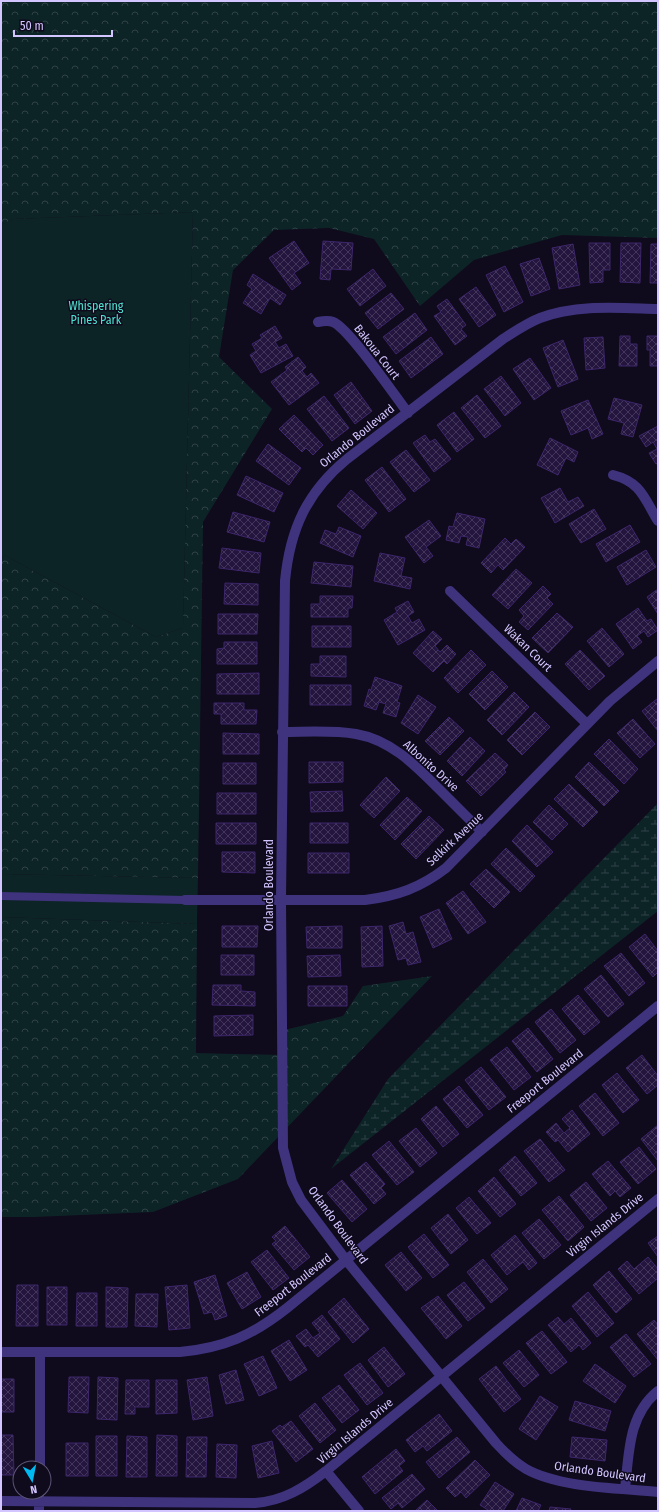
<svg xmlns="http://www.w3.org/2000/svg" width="659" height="1512" viewBox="0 0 659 1512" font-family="'Fira Sans Condensed',sans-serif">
	<defs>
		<pattern id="forest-crowns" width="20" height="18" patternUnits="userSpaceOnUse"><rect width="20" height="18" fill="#0d2426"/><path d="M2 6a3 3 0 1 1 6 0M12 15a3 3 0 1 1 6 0" fill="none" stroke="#2f4247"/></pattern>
		<pattern id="wetland-marsh" width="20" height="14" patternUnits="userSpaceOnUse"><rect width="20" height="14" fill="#0d2426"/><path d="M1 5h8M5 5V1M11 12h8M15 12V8" fill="none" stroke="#2f4247"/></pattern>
		<pattern id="building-cross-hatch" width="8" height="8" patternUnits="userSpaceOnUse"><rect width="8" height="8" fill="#23153d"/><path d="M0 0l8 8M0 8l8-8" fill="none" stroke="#42365a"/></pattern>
	</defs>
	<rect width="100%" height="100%" fill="#0f0a1c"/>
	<path fill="#0d2426" d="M193,212L183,628L156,637L4,555L1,561V225L13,219Z
		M1,874L198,878L197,924L1,917Z"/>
	<path fill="url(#forest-crowns)" d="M1,1H658V238L562,235L474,260L420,306L374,239L329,228L274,230L233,270L219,357L272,409L203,522L198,878L1,874V561L4,555L156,637L183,628L193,212L13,219L1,225Z
		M1,917L197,924L196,1053L281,1055L280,1031L343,1016L363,986L432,976L238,1179L153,1212L34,1217H1Z"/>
	<path fill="url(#wetland-marsh)" d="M658,803V911L331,1169L388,1079Z"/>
	<path fill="url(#building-cross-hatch)" stroke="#3d266b" d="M294,241L309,263L294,273L301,283L292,290L269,258Z
		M323,241L353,243L351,270L331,269L330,280L320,279Z
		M589,243H610V270H603V282L590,283Z
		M621,243H641L640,283L620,282Z
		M573,244L580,285L559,289L552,248Z
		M651,244H658V283H650Z
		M539,258L550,289L531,296L520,264Z
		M505,266L523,302L504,312L486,275Z
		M373,269L386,286L360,306L347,289Z
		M253,274L286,295L280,305L270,298L261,314L243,303L252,289L247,285Z
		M476,287L496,315L479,327L459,299Z
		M391,293L404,309L378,329L365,313Z
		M447,299L466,325L461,329L467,336L455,345L434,316L441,312L437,306Z
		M415,313L427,330L396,354L383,337Z
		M275,326L282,338L275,342L279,348L286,344L293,356L261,373L250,355L256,351L252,344L262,338L260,335Z
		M620,336H630V344H637V366H619Z
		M647,336H658V366H650V350H647Z
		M431,337L443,354L411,378L399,361Z
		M603,337L605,368L586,370L584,338Z
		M563,340L578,379L558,387L543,348Z
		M298,357L306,367L302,371L307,377L311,373L319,383L289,405L271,382L287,370L285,367Z
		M530,358L551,388L534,400L513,369Z
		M501,376L521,403L505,416L484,389Z
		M351,382L372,411L355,424L334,395Z
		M477,395L501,426L485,438L461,408Z
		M324,396L349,428L332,441L307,409Z
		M614,398L642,405L633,437L621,434L624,423L608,419Z
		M588,400L603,434L592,439L588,428L571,435L561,411Z
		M454,412L474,439L457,452L437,425Z
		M294,415L323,445L313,455L306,448L302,452L279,429Z
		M658,426V463L656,464L649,453L657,449L653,442L646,447L639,436Z
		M425,435L430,442L435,439L451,459L434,472L413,443Z
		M550,438L578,452L574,462L566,458L558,475L537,465Z
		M268,444L301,468L289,485L256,461Z
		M406,450L430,480L414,492L390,462Z
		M382,467L406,499L389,512L365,480Z
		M246,476L283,493L274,512L237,495Z
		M560,488L568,502L578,497L584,506L555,523L541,498Z
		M351,490L377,513L363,529L337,506Z
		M594,509L606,529L581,543L569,524Z
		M233,512L270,522L264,542L227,532Z
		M457,513L485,519L479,548L466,545L468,537L461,536L459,543L446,540L449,526L453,527Z
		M429,520L441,536L426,547L433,556L424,563L405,537Z
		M630,525L640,542L606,562L596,544Z
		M339,527L361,536L353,557L320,543L325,530L336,534Z
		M505,538L511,544L516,539L525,547L503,570L498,565L491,573L481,563Z
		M222,548L261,553L259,573L219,568Z
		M646,550L656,567L627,585L617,567Z
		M380,553L405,558L401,576L412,578L410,589L374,581Z
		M314,562L353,566L351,587L311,583Z
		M516,569L532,583L508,609L492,595Z
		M225,583L258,584V605L224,604Z
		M543,586L551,594L547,598L553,604L528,630L519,622L524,616L519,610Z
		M658,589V614L647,597Z
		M320,596H353L352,608H348V617H311V604H320Z
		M408,601L414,612L408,616L412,623L419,619L425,630L398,645L384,620L397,612L395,608Z
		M638,608L647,621L651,619L658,630L648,637L644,631L637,636L642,642L633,649L616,624Z
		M557,613L573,627L548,653L532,638Z
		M218,614H258L257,634H218Z
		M312,626H351V647H312Z
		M602,628L624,654L609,667L587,641Z
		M433,631L442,639L435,646L440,652L447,645L456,654L447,664L444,661L433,672L413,653Z
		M224,642H257V664H217V649L224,648Z
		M471,650L486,665L458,693L444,678Z
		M580,650L605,676L589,690L565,664Z
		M320,656H346V677L311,676V664H320Z
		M492,671L508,687L485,710L469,694Z
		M259,673V694H217V674Z
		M375,677L402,686L397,702L400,703L396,717L383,713L386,704L379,702L376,710L364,706L369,689L371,690Z
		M310,685H351V705H310Z
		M514,692L529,707L502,735L487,720Z
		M418,695L436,707L418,734L401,723Z
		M658,698V731L642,711Z
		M214,703H244V710H257L256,724H221V714H214Z
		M535,712L550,727L522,755L507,740Z
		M449,717L464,731L440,755L425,741Z
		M633,719L655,744L640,758L617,733Z
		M223,733L259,734V754H223Z
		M470,737L485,751L462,776L447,761Z
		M609,739L638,769L624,784L594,754Z
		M495,753L508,765L504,770L506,772L481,796L466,781Z
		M309,762H343V782L309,783Z
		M589,762L619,791L604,806L575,777Z
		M223,763H256V784H223Z
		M386,777L400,791L374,818L360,805Z
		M569,784L598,812L583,827L554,799Z
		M342,791L343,811L311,812L310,792Z
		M217,793H256V814H217Z
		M407,797L422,811L395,840L380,825Z
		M549,805L568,824L552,840L533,822Z
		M429,816L444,830L416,859L401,844Z
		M216,823H256V844H216Z
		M310,823H348V843H310Z
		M527,825L553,852L537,867L512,841Z
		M506,848L535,876L520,892L491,864Z
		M222,852H255V873L222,872Z
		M308,853H349V873H308Z
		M486,869L510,892L494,908L470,884Z
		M463,891L486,922L468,934L446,903Z
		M439,909L452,939L433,948L420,917Z
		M403,922L406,934L413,932L421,962L408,965L406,958L398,960L389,926Z
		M222,926H258L257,947H222Z
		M342,926V948H307L306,927Z
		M382,926L383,966L362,967L361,927Z
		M645,934L658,951V972L653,977L629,947Z
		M621,953L645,983L629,996L604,966Z
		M221,955H254V975H221Z
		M340,955L341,976L308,977L307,956Z
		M601,975L624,1004L608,1017L584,989Z
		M213,985H241V991L255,992V1006L212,1005Z
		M308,986H347V1006H308Z
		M578,995L600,1022L584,1035L562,1009Z
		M551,1009L576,1040L560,1053L535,1022Z
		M253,1015V1035L214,1036V1016Z
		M528,1028L553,1059L537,1072L512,1041Z
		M507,1047L531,1077L514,1090L490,1060Z
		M642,1055L658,1076V1085L647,1094L626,1068Z
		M481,1067L506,1097L489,1110L465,1080Z
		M617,1073L639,1100L623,1113L602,1085Z
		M459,1086L483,1115L467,1128L443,1099Z
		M595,1093L619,1123L603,1136L579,1106Z
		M436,1106L459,1134L443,1147L421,1119Z
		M572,1110L590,1134L568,1152L558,1140L555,1142L546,1132L556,1123L564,1133L570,1128L562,1119Z
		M658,1125V1161L641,1139Z
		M416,1128L437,1153L420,1167L399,1141Z
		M540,1139L565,1170L549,1182L524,1151Z
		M389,1141L414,1172L397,1185L372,1155Z
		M639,1147L656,1169L638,1184L620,1162Z
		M515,1156L537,1183L521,1196L499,1170Z
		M608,1161L631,1188L620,1197L615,1191L610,1196L592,1174Z
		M366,1162L385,1184L381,1188L386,1194L374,1204L350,1175Z
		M494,1177L516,1204L500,1217L478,1191Z
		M342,1180L367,1209L352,1222L327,1193Z
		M586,1182L607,1208L591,1221L570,1195Z
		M559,1196L584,1227L568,1241L542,1210Z
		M469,1197L491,1223L477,1234L456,1208Z
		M448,1214L468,1240L451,1254L431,1228Z
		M539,1219L561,1245L544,1259L522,1233Z
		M285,1226L310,1257L294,1270L272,1244L276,1241L272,1237Z
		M424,1234L449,1265L433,1278L408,1247Z
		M515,1235L537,1263L529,1270L523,1262L507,1275L491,1255Z
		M658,1236V1257L648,1243Z
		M267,1250L289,1278L273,1290L251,1262Z
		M401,1252L422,1278L406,1291L385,1265Z
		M648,1257L658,1269V1278L639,1294L618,1269L627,1261L634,1269Z
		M483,1259L508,1289L491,1303L467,1272Z
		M609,1271L632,1299L616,1313L593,1285Z
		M247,1272L261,1297L242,1309L227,1283Z
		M215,1275L227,1316L215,1320L212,1312L204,1314L194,1282Z
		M464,1282L485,1308L468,1321L447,1295Z
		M17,1285H38V1326H16Z
		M187,1285L190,1328L169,1330L165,1287Z
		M47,1287H67V1325H47Z
		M106,1287L128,1288L127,1327H106Z
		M588,1292L614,1323L597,1337L572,1306Z
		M77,1293H97V1326H76Z
		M136,1294H158L157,1327L135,1326Z
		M438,1296L462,1326L446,1339L421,1308Z
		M344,1298L369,1329L353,1343L328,1312Z
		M322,1315L340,1339L318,1357L308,1345L305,1347L296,1336L306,1329L313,1338L320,1333L312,1323Z
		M558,1317L564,1324L571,1318L591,1343L583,1350L579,1345L571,1352L548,1325Z
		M654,1320L658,1325V1360L637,1334Z
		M542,1331L567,1362L551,1374L526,1343Z
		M626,1334L651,1364L634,1377L610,1347Z
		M289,1340L307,1370L290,1381L271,1351Z
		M384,1347L405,1374L388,1387L368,1360Z
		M519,1350L539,1375L524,1387L503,1363Z
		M263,1356L277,1388L259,1396L244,1364Z
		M360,1363L383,1393L367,1405L344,1375Z
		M595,1364L626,1386L615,1403L583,1381Z
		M496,1366L521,1399L504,1412L479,1379Z
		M236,1370L244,1400L226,1404L219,1375Z
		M69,1377H89L88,1413L68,1412Z
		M98,1377L118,1378L117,1420L97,1419Z
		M207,1377L213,1416L193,1420L187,1380Z
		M1,1379H14V1412H1Z
		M126,1380H149V1407H135V1414H125Z
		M156,1380H177V1413L156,1414Z
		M339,1385L359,1410L342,1423L322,1398Z
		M540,1396L558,1407L536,1440L519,1429Z
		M575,1401L611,1411L605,1431L569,1420Z
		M315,1403L336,1430L320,1443L299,1416Z
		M439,1414L452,1431L427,1451L423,1446L415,1452L406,1440Z
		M291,1421L313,1449L296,1462L272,1431L280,1425L282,1427Z
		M1,1435H13L14,1475H1Z
		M157,1435L177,1436V1476H156Z
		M96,1436H117V1476H96Z
		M127,1436L147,1437V1477H126Z
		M187,1437H207L206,1477H186Z
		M457,1437L470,1452L439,1478L426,1462Z
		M572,1437L607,1440L605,1461L570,1457Z
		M272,1441L279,1473L258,1478L252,1446Z
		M66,1443H88V1476H66Z
		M217,1444L237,1445L236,1478L216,1477Z
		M396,1449L405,1461L399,1466L403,1471L375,1494L362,1477Z
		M475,1460L490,1475L466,1498L461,1492L455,1497L446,1488Z
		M412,1474L425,1489L402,1508L398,1503L391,1509L382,1498Z
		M495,1482L514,1494L503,1511H487L488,1510L480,1505Z
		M522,1498L541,1505L538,1511H516Z
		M427,1500L438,1511H415Z
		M550,1507L571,1509L570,1511H549Z"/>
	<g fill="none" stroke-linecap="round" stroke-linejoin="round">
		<path stroke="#3f337d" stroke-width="8" d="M1,896L185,900"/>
		<path stroke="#3f337d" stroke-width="10" d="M658,309C619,308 577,304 540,318C527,323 514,332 503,339L347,459C307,492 290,529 285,581L281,899L283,1148L292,1182L301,1200L346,1260L496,1443C505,1453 514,1462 526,1469C560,1488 619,1488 658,1492
			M318,322C323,321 328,320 333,322C349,328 395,396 408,413
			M613,475C641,482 644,498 658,521
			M450,591L587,724
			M282,732C306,732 332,730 356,734C391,740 415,765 439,789C453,803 468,818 482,832
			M185,900H365C397,896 420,888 446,868L610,701L658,661
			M1,1352H180C224,1348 253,1335 287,1308L658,1006
			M40,1468V1353
			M326,1471L359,1511
			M625,1489C629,1454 628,1415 658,1391
			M1,1501L255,1503C283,1501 304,1488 326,1471L658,1199
			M39,1511V1492"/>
	</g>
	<g text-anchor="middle" stroke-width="3" stroke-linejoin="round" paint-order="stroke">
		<g font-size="12" fill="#4de3d1" stroke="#0f0a1c">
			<text x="96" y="310">Whispering<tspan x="96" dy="14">Pines Park</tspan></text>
		</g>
		<g font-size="12" fill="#d3c5ff" stroke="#0f0a1c">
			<text transform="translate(377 352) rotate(52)" y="4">Bakoua Court</text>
			<text transform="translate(357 436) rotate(-39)" y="4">Orlando Boulevard</text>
			<text transform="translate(528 648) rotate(44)" y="4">Wakan Court</text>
			<text transform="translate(431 766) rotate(42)" y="4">Albonito Drive</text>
			<text transform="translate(455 839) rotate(-43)" y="4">Selkirk Avenue</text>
			<text transform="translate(269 885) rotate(-90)" y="4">Orlando Boulevard</text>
			<text transform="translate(545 1081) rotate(-39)" y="4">Freeport Boulevard</text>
			<text transform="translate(338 1225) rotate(54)" y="4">Orlando Boulevard</text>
			<text transform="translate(605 1225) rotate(-39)" y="4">Virgin Islands Drive</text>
			<text transform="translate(293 1285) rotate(-38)" y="4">Freeport Boulevard</text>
			<text transform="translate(355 1431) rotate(-40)" y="4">Virgin Islands Drive</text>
			<text transform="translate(600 1472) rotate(8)" y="4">Orlando Boulevard</text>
		</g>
	</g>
	<rect width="659" height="1512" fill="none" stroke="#d3c5ff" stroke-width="4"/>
	<g transform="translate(32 1480) rotate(170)"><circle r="19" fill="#0f0a1c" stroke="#5d5577"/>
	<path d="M0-3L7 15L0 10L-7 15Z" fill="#00b9f0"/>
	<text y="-6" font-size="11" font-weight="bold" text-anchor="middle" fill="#d3c5ff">N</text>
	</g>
	<path d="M14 30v6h98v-6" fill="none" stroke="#d3c5ff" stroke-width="2"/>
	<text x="20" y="30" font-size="12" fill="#d3c5ff" stroke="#0f0a1c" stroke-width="3" paint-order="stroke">50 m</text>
</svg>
